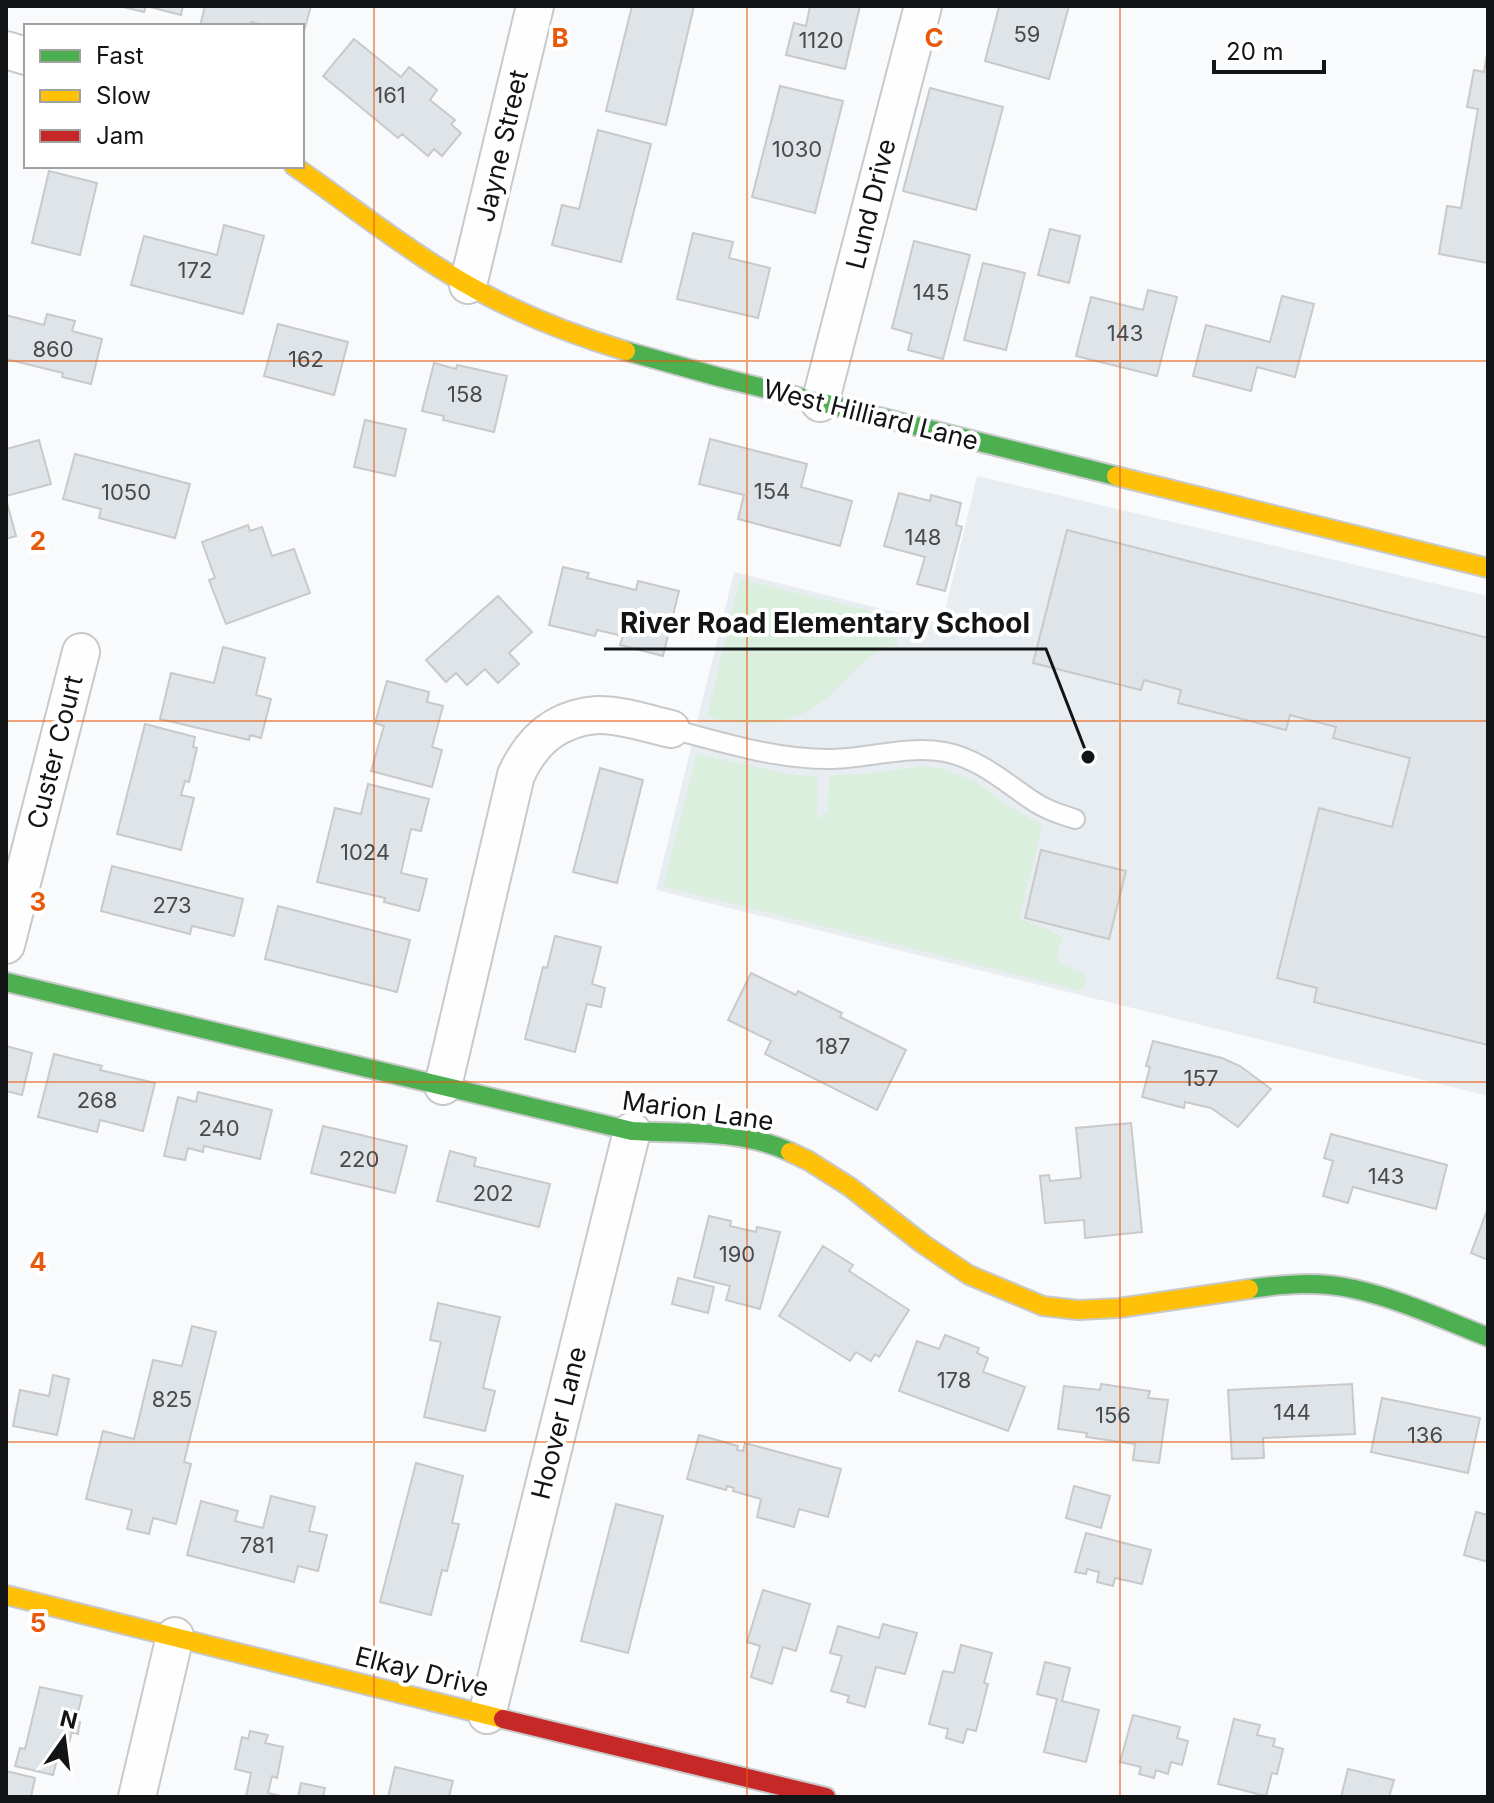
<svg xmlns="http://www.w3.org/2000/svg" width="1494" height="1803" viewBox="0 0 1494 1803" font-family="Inter,sans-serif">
	<rect width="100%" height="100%" fill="#f9fafc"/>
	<path fill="#e8edf2" d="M977,476L1488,596V1096L656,890L734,572L942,624Z"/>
	<path fill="#dbefdf" d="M740,579L891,616L898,645C862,655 859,668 834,691C797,728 755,729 707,717Z
		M697,754L783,773L817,777V820L828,810L829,779L831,775L863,774L924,766L944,769L977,782L1008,806L1039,823L1042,827L1019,918L1051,931L1063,938L1058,951L1057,960C1067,970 1097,969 1082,990H1079L663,886Z"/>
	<path fill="#dfe4e9" stroke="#c9c9ca" stroke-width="2" d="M119,6H183L181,15L146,6L144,12Z
		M205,6H311L303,35L302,26H267L251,22L250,26H200Z
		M632,6H694L666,125L606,111Z
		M810,6H860L845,69L786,55L794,23L806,26Z
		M993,6H1069L1049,79L985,61L999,7Z
		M354,39L401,77L409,67L437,90L430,100L455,120L451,124L461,133L442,156L434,149L428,156L402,134L398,138L323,76Z
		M1488,48V263L1439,254L1447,206L1461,208L1478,109L1467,107L1474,70L1484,72Z
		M780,86L843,101L815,213L752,197Z
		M930,88L1003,107L976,210L903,191Z
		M598,130L651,144L621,262L552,245L562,205L579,209Z
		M49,171L97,183L80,255L32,243Z
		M224,225L264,236L243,314L131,285L144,236L217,255Z
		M1050,229L1080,236L1069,283L1038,275Z
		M693,233L733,242L729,258L770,268L758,318L677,299Z
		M914,241L970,255L943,359L908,350L912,334L892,328Z
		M983,263L1025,273L1006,350L964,340Z
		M1148,290L1177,297L1157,376L1076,356L1091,297L1143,310Z
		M1282,296L1314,304L1295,377L1257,367L1251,391L1193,376L1206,325L1270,342Z
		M47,314L75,321L72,331L102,339L91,384L62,377L63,373L6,359V315L44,325Z
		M278,324L348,342L334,395L264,376Z
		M434,363L456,369L457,365L507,376L494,432L443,420L444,416L422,411Z
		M365,420L406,429L395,476L354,467Z
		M710,439L807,464L801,487L852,501L840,546L738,519L744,495L699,484Z
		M39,440L51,484L6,496V449Z
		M75,454L190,484L175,538L99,518L101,509L63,499Z
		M899,493L930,501L931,495L961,503L956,525L962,527L945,591L917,584L925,557L884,546Z
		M6,499L16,536L6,539Z
		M248,525L250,531L262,527L272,556L294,549L310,593L226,624L209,580L215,578L202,542Z
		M1067,530L1488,638V1045L1314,1002L1317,988L1277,978L1319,808L1392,827L1410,758L1333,738L1336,727L1290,715L1286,730L1178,703L1181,690L1144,680L1141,690L1033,663Z
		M563,567L589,573L587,578L636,590L638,581L679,591L663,656L620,645L623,636L597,630L595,636L549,625Z
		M498,596L532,632L509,653L519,664L498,683L485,669L467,685L456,673L446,682L426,660Z
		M223,647L265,658L256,695L271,699L261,738L250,735L249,740L160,719L171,673L214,683Z
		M387,681L429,692L427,702L443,706L432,747L442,750L432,787L371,771L384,726L375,723Z
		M145,724L195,737L193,747L197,748L189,782L185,781L181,795L194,798L181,850L117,834Z
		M600,768L643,780L617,883L573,872Z
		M368,784L429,799L421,831L411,829L401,873L427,879L419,911L384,902L385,898L317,882L335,808L361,814Z
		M1041,850L1126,871L1109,939L1025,918Z
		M112,866L243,899L234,936L192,926L190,934L101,911Z
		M278,906L410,940L397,992L265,959Z
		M555,936L601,947L592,984L605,988L601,1007L587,1004L575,1052L525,1039L543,967L547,968Z
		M751,973L796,995L798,991L842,1013L840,1017L906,1050L877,1110L765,1054L771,1041L728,1020Z
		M1153,1041L1222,1058L1240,1066L1271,1089L1238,1127L1211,1108L1185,1102L1184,1108L1142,1097L1150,1067L1146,1066Z
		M6,1046L32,1053L22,1095L6,1091Z
		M54,1054L102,1066L100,1070L155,1083L143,1131L100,1120L97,1132L38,1117Z
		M198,1092L272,1110L260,1159L204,1146L203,1152L188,1148L185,1160L164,1156L178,1097L196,1102Z
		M1131,1123L1142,1232L1085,1238L1084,1220L1045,1223L1040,1176L1049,1175L1050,1181L1081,1178L1076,1128Z
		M323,1126L407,1146L395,1193L311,1173Z
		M1331,1134L1447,1165L1436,1209L1353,1187L1348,1203L1323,1196L1333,1161L1324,1158Z
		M450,1151L476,1158L474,1166L550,1184L539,1227L437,1201Z
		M1488,1208V1260L1471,1253Z
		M709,1216L731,1221L730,1226L756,1232L757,1227L780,1232L760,1309L726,1300L730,1286L694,1277Z
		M823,1246L853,1265L849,1271L909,1310L879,1357L875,1354L871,1361L856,1352L850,1361L779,1316Z
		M678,1278L714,1287L708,1313L672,1304Z
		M438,1303L500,1317L483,1388L495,1391L485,1431L424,1417L441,1342L430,1340Z
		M192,1326L216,1332L184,1462L191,1464L176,1524L153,1518L149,1534L127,1529L132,1510L86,1499L103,1431L134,1439L153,1360L182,1366Z
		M945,1335L979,1348L977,1353L988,1358L983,1372L1025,1387L1008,1431L899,1391L917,1341L939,1349Z
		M53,1375L69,1379L57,1435L13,1426L20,1390L49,1396Z
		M1101,1384L1150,1391L1148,1398L1168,1400L1159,1463L1133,1460L1135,1444L1086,1437L1087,1433L1058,1429L1064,1386L1100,1390Z
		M1352,1384L1355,1434L1263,1438L1264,1458L1232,1459L1228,1390Z
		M1382,1398L1480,1418L1468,1473L1371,1452Z
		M699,1435L738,1446L737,1450L743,1451L745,1443L841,1469L828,1517L799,1509L794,1527L757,1517L761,1499L733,1491L734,1488L727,1486L726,1490L687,1479Z
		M416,1463L463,1476L452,1523L459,1524L447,1571L442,1570L431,1615L380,1602Z
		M1074,1486L1110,1496L1101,1528L1066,1518Z
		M271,1496L315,1507L309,1531L327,1535L318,1571L298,1566L294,1582L187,1555L201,1501L238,1511L235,1521L263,1528Z
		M616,1504L663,1516L628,1653L581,1641Z
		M1476,1512L1488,1515V1562L1464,1555Z
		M1086,1533L1151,1550L1142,1584L1115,1578L1113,1586L1097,1582L1099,1572L1087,1569L1086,1574L1075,1572Z
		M763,1590L810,1604L796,1651L783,1647L772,1684L751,1677L760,1646L747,1642Z
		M883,1624L917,1633L905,1674L876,1667L865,1707L847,1702L849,1696L831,1691L842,1656L830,1653L838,1626L879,1638Z
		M961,1645L992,1653L984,1683L988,1684L976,1731L967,1729L963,1743L946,1738L948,1729L929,1724L943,1671L954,1673Z
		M1045,1662L1070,1668L1062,1701L1099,1710L1086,1762L1044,1752L1057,1699L1037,1694Z
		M40,1687L82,1696L76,1721L80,1722L78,1734L72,1732L66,1754L59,1752L53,1775L15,1766L20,1748L25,1749Z
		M1133,1715L1180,1727L1177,1738L1188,1741L1182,1765L1171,1762L1168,1774L1156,1770L1154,1778L1139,1774L1141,1767L1120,1762Z
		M1234,1719L1260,1725L1257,1735L1275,1739L1273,1746L1283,1749L1277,1774L1272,1773L1266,1796L1218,1784Z
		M250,1731L268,1735L265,1743L283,1747L277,1778L272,1776L268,1793L285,1797H246L251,1773L235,1769L242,1737L248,1739Z
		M395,1767L453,1781L449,1797H388Z
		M1348,1769L1394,1780L1389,1797H1341Z
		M6,1771L35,1778L31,1797H6Z
		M301,1783L325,1788L323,1797H298Z"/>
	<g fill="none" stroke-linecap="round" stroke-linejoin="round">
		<g stroke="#c8c9ca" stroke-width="22">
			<path id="lane" d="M671,729C722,742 774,759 828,759C866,759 906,745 945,752C979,759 1002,780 1030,799C1044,809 1059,814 1075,819"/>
		</g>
		<g stroke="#c8c9ca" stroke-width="40">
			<path id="street" d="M6,50L26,56
				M468,285L535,6
				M820,403L923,6
				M6,945L81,652
				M443,1086L516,775C532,740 557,718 597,715C619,714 649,724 671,729
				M487,1715L632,1131
				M137,1797L175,1636"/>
		</g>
		<g stroke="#c8c9ca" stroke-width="22">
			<path id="fast" d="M626,351L719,377L1116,476
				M6,982L632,1131C684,1134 742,1129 790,1152
				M1249,1289C1283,1284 1319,1281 1354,1289C1400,1299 1444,1320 1488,1337"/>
		</g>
		<g stroke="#c8c9ca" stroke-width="22">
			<path id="slow" d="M294,166C345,201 393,240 446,272C502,307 563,332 626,351
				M1116,476L1488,568
				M790,1152L809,1161L850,1187L923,1244L969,1275L1043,1306L1078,1310L1119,1308L1249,1289
				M6,1595L503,1719"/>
		</g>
		<g stroke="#c8c9ca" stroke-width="22">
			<path id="jam" d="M503,1719L826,1797"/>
		</g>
		<use href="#lane" stroke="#fefeff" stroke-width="18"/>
		<use href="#street" stroke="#fefeff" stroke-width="36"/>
		<use href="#fast" stroke="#4caf50" stroke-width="18"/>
		<use href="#slow" stroke="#ffc107" stroke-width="18"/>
		<use href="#jam" stroke="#c62828" stroke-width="18"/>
	</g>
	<path fill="none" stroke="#e8590c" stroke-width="2" stroke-opacity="0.55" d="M374,6V1797M747,6V1797M1120,6V1797M6,361H1488M6,721H1488M6,1082H1488M6,1442H1488"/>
	<g text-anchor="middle" stroke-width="8" stroke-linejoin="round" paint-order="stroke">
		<g font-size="22" fill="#484a4c">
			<text x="1027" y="42">59</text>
			<text x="821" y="48">1120</text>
			<text x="390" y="103">161</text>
			<text x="797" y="157">1030</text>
			<text x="195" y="278">172</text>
			<text x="931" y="300">145</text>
			<text x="1125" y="341">143</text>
			<text x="53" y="357">860</text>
			<text x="306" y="367">162</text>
			<text x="465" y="402">158</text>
			<text x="772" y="499">154</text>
			<text x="126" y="500">1050</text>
			<text x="923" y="545">148</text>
			<text x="365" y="860">1024</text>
			<text x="172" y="913">273</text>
			<text x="833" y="1054">187</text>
			<text x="1201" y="1086">157</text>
			<text x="97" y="1108">268</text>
			<text x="219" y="1136">240</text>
			<text x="359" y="1167">220</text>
			<text x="1386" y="1184">143</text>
			<text x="493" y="1201">202</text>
			<text x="737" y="1262">190</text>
			<text x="954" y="1388">178</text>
			<text x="172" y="1407">825</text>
			<text x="1292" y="1420">144</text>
			<text x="1113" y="1423">156</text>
			<text x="1425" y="1443">136</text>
			<text x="257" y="1553">781</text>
		</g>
		<g font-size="26" fill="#131415" stroke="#fff">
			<text transform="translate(502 146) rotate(-77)" y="9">Jayne Street</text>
			<text transform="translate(871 204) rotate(-76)" y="9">Lund Drive</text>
			<text transform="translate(871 415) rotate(14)" y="9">West Hilliard Lane</text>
			<text transform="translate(55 752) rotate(-76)" y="9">Custer Court</text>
			<text transform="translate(698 1111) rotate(8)" y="9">Marion Lane</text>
			<text transform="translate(559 1423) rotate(-76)" y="9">Hoover Lane</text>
			<text transform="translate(422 1672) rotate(14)" y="9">Elkay Drive</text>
		</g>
	</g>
	<g font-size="26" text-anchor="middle" font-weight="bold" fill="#e8590c" stroke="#fff" stroke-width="8" stroke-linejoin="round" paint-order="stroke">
		<text x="560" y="47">B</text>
		<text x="934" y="47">C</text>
		<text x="38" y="550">2</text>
		<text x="38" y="911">3</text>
		<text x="38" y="1271">4</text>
		<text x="38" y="1632">5</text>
	</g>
	<path fill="none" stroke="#131415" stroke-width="3" d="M1088 757L1046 649H604"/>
	<circle fill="#131415" stroke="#fff" stroke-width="3" cx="1088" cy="757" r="8"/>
	<g font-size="28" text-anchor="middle" font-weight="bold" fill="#131415" stroke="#fff" stroke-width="8" stroke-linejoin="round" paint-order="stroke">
		<text x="825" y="633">River Road Elementary School</text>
	</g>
	<rect width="1494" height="1803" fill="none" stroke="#131415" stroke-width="16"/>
	<rect x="24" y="24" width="280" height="144" fill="#ffffff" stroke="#a1a1a1" stroke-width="2"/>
	<rect x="40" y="50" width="40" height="12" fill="#4caf50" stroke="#a1a1a1" stroke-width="2"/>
	<text x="96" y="64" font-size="24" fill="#131415">Fast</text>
	<rect x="40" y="90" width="40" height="12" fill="#ffc107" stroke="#a1a1a1" stroke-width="2"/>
	<text x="96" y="104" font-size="24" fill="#131415">Slow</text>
	<rect x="40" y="130" width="40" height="12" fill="#c62828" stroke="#a1a1a1" stroke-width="2"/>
	<text x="96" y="144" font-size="24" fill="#131415">Jam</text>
	<g transform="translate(64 1739) rotate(14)" stroke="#ffffff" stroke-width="6" paint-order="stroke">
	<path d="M0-6L14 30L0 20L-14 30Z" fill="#131415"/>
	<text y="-12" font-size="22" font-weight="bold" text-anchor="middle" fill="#131415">N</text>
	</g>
	<path d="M1214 60v12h110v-12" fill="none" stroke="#131415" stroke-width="4"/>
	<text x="1226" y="60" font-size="24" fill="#131415" stroke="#ffffff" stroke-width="6" paint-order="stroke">20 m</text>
</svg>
